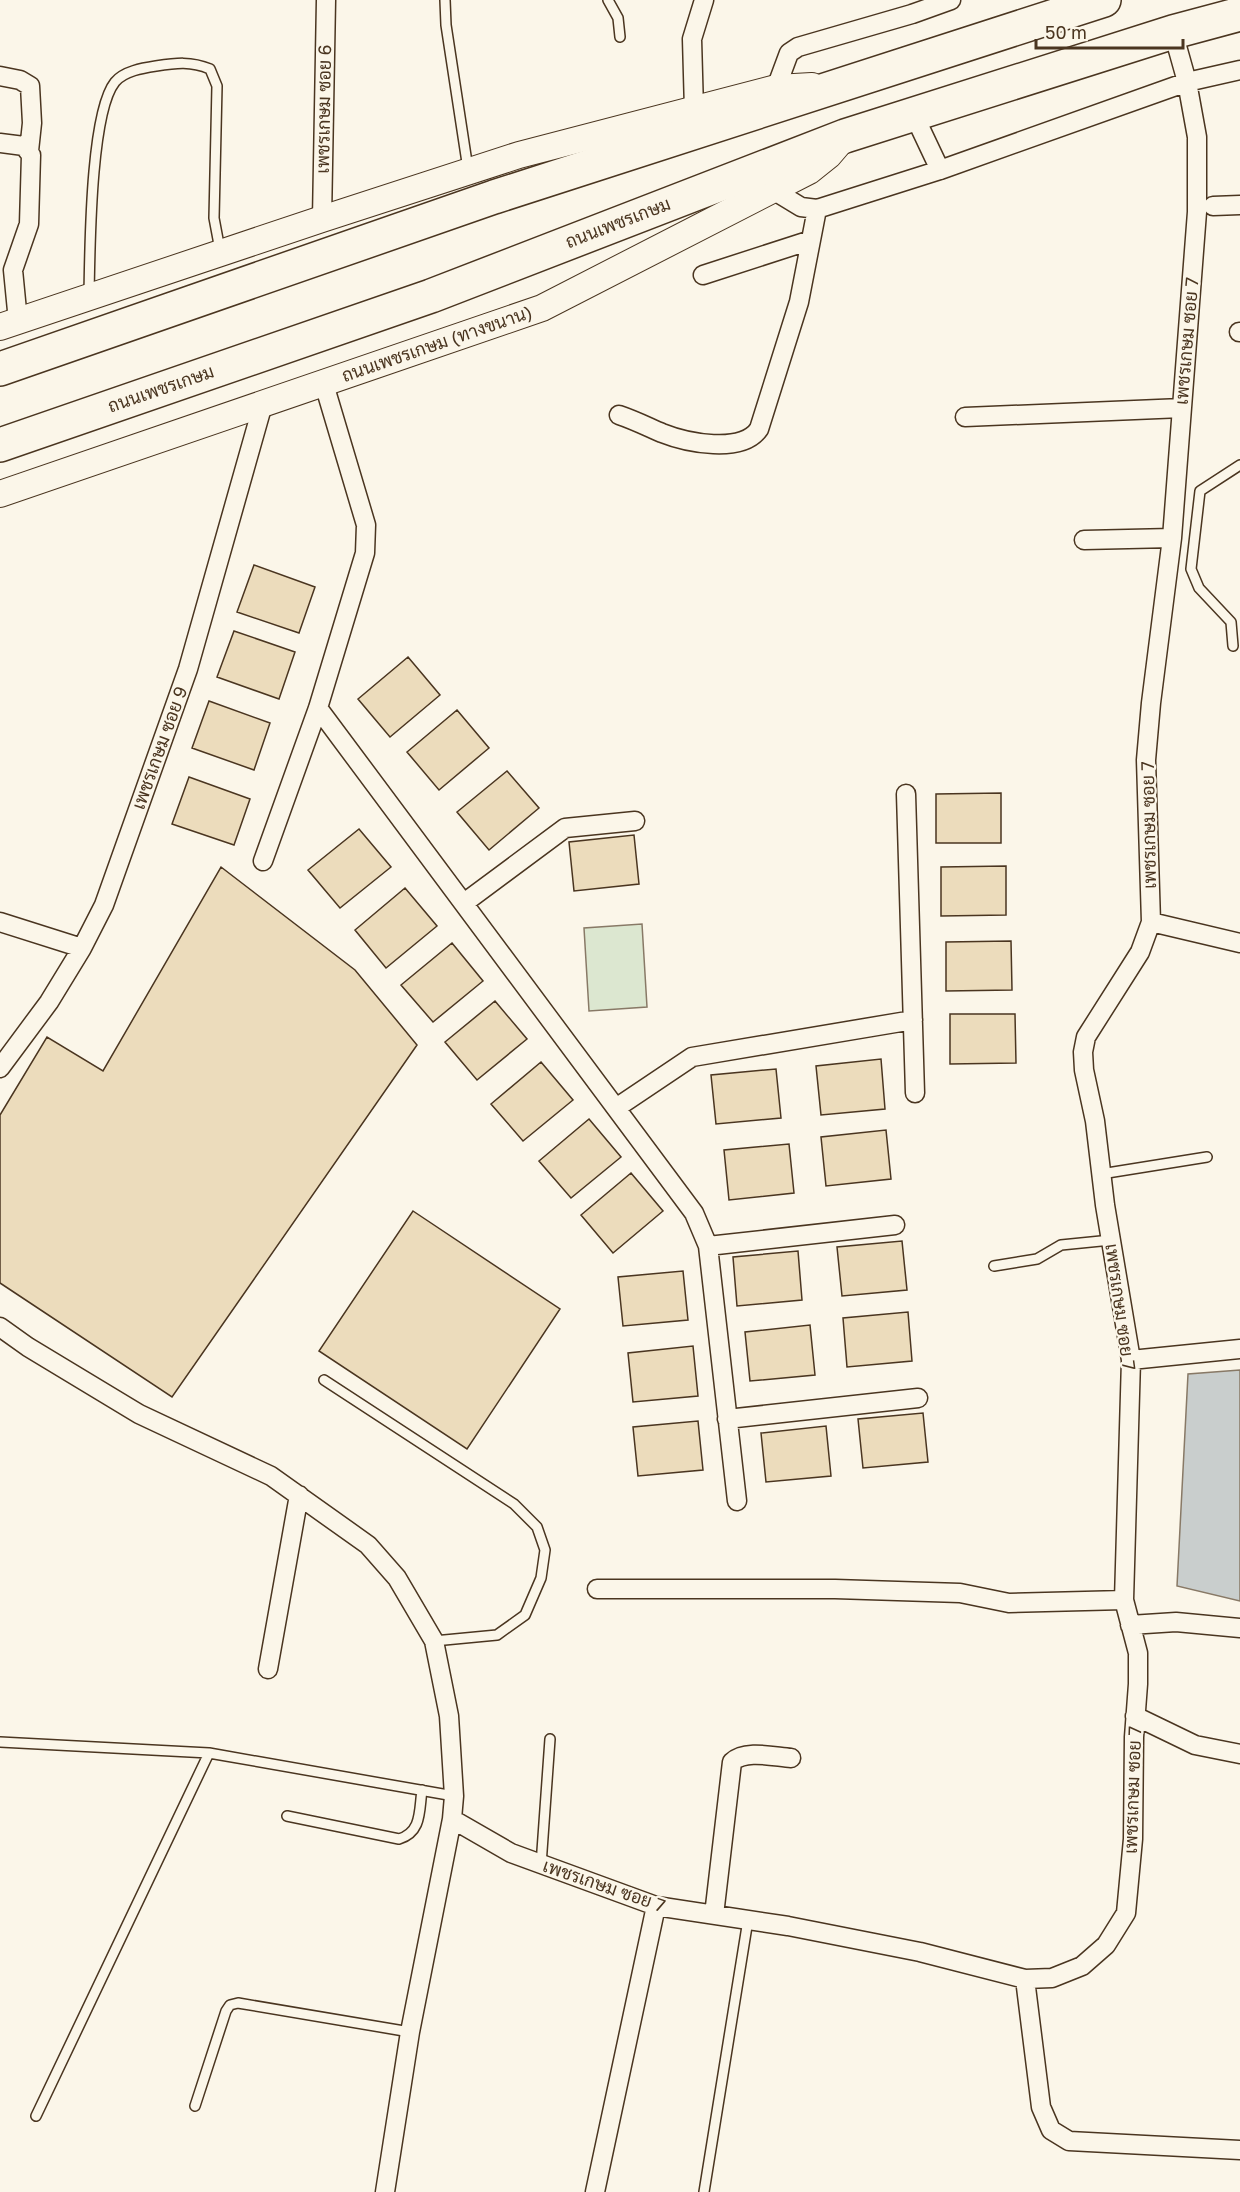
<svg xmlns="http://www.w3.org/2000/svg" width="1240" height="2192" viewBox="0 0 1240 2192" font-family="'Golos Text',Sarabun,sans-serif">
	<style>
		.green { fill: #dce7d0; stroke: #887966; stroke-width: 1.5 }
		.water { fill: #c9cecd; stroke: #887966; stroke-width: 1.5 }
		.building { fill: #ecdcbc; stroke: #4a3520; stroke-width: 1.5 }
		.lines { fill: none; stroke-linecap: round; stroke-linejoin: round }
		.lane-casing { stroke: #4a3520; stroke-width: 12 }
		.street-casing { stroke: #4a3520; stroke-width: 21 }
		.secondary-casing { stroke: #4a3520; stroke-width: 28 }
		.highway-casing { stroke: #4a3520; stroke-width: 36 }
		.lane { stroke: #fbf6e9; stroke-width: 9 }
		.street { stroke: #fbf6e9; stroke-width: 18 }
		.secondary { stroke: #fbf6e9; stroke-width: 26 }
		.highway { stroke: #fbf6e9; stroke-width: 33 }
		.labels { text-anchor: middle; stroke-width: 4.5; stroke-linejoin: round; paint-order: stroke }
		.street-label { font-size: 18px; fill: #4a3520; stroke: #fbf6e9 }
	</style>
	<rect width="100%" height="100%" fill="#fbf6e9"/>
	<path class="green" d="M642,924L647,1007L589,1011L584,928Z"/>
	<path class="water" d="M1240,1370V1601L1177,1586L1188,1374Z"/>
	<path class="building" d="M254,565L315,587L299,633L237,612Z
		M234,631L295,652L279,699L217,677Z
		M408,657L440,695L390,737L358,699Z
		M209,701L270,723L254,770L192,748Z
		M457,710L489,748L439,790L407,752Z
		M507,771L539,808L489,850L457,812Z
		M189,777L250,799L234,845L172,824Z
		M1001,793V843H936V794Z
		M359,829L391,867L340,908L308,870Z
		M634,835L639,884L574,891L569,842Z
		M1006,866V915L941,916V867Z
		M221,867L355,970L417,1045L172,1397L0,1283V1115L47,1037L103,1071Z
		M405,888L437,926L386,968L355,930Z
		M1011,941L1012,990L946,991V942Z
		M452,943L483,981L433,1022L401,985Z
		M495,1001L527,1039L477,1080L445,1042Z
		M950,1014H1015L1016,1063L950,1064Z
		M881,1059L885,1109L821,1115L816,1066Z
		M541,1062L573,1100L523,1141L491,1104Z
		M776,1069L781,1118L716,1124L711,1075Z
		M589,1119L621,1157L571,1198L539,1161Z
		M886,1130L891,1179L826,1186L821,1137Z
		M789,1144L794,1193L729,1200L724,1150Z
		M631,1173L663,1211L613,1253L581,1215Z
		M413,1211L560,1309L467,1449L319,1351Z
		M902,1241L907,1290L842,1296L837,1247Z
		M798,1251L802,1300L737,1306L733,1257Z
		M683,1271L688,1320L623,1326L618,1277Z
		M908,1312L912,1361L847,1367L843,1318Z
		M810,1325L815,1375L750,1381L745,1332Z
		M693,1346L698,1396L633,1402L628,1353Z
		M923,1413L928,1462L863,1468L858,1419Z
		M698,1421L703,1470L638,1476L633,1427Z
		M826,1426L831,1476L766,1482L761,1433Z"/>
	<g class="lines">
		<defs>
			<path id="lane" d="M445,0L446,25L468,169
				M608,0L618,18L620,37
				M89,294C90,252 90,113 115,82C124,71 143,68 156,66C176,63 191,61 210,69L217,86L214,218L220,250
				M1233,646L1231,622L1199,588L1191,569L1200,491L1240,465
				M1101,1174L1207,1157
				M994,1266L1037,1259L1061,1245L1111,1240
				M324,1380L514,1504L537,1527L545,1550L541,1578L525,1615L497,1635L434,1641
				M0,1742L209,1753L454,1796
				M287,1816L399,1839C422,1832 419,1811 422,1790
				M541,1865L550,1739
				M195,2106L226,2011L230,2005L238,2003L410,2032
				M36,2116L209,1753
				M704,2192L748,1920"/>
			<path id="street" d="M0,76L20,80L30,86L32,123L29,151
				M776,88L789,53L798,47L912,14L951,0
				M694,110L692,39L704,0
				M914,115L940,170
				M0,143L24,146L31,155L29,224L13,270L18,321
				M773,190L801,207L817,209
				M1213,206L1240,205
				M322,219L326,0
				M703,275L811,240L817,209L940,170L1187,82L1240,70
				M1239,332H1240
				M619,415C634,420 648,427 662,433C687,443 742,454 759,429L799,302L811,240
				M965,417L1182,408
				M1084,540L1172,538
				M318,708L694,1213L708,1246L737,1501
				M906,794L915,1093
				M263,861L318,708L365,553L366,525L324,384
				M464,903L565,828L635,821
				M0,922L82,948
				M1151,922L1240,943
				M0,1068L49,1002L82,948L104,905L188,669L263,404
				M616,1108L692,1057L913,1020
				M708,1246L895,1225
				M0,1327L28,1347L139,1414L271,1476L368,1545L397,1578L434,1641L449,1716L454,1796L452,1819L410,2032L385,2192
				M1131,1360L1240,1349
				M727,1419L918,1398
				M597,1589H835L960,1593L1009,1603L1124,1600
				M1130,1625L1176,1622L1240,1628
				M268,1669L299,1495
				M1135,1716L1195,1745L1240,1754
				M452,1819L511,1853L656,1906L788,1926L920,1952L1025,1979L1052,1978L1082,1966L1106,1945L1126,1913L1133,1839L1134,1737L1138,1684V1653L1124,1600L1131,1360L1105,1205L1095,1121L1084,1070L1083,1052L1086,1037L1140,952L1151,922L1146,760L1151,703L1172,538L1197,212V137L1187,82L1173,32
				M714,1915L732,1762C745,1749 775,1757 791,1758
				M1025,1979L1041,2107L1051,2130L1069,2141L1240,2150
				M595,2192L656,1906"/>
			<path id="secondary" d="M0,327L322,219L519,155L776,88L812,86
				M0,494L542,308L809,171L829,155L841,141"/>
			<path id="highway" d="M0,369L494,197L1104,0
				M0,445L431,296L845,136L1173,32L1240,14"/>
		</defs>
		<use href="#lane" class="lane-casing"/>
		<use href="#street" class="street-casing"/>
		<use href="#secondary" class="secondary-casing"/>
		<use href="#highway" class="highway-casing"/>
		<use href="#lane" class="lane"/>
		<use href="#street" class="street"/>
		<use href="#secondary" class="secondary"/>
		<use href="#highway" class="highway"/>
	</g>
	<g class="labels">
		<g class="street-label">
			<text transform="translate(324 109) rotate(-89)" y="6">เพชรเกษม ซอย 6</text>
			<text transform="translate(618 223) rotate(-21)" y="6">ถนนเพชรเกษม</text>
			<text transform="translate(1187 341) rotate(-85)" y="6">เพชรเกษม ซอย 7</text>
			<text transform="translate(437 344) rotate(-19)" y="6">ถนนเพชรเกษม (ทางขนาน)</text>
			<text transform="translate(161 389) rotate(-19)" y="6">ถนนเพชรเกษม</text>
			<text transform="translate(160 748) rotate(-70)" y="6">เพชรเกษม ซอย 9</text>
			<text transform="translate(1149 825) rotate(-91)" y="6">เพชรเกษม ซอย 7</text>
			<text transform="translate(1120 1307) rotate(82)" y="6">เพชรเกษม ซอย 7</text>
			<text transform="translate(1133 1790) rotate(-88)" y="6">เพชรเกษม ซอย 7</text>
			<text transform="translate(604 1886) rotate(19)" y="6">เพชรเกษม ซอย 7</text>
		</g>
	</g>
	<path d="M1036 39v9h147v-9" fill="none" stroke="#4a3520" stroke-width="3"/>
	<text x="1045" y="39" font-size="18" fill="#4a3520" stroke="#fbf6e9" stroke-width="4.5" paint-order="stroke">50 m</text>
</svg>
